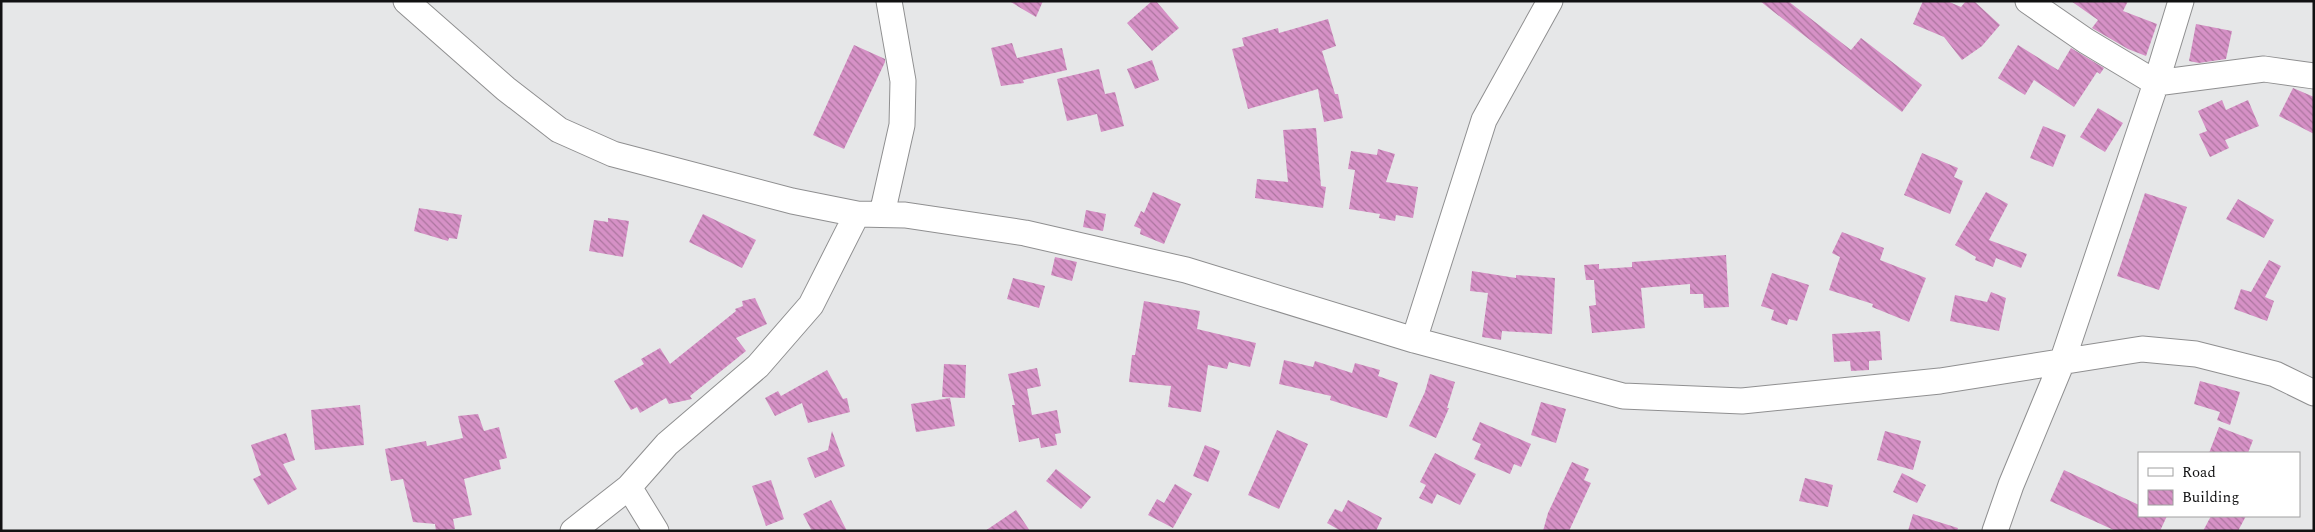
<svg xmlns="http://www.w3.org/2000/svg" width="2315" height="532" viewBox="0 0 2315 532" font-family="Spectral,serif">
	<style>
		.building { fill: url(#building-back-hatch) }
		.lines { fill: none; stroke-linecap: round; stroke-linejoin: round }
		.minor-casing { stroke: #8f8f90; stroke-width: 27 }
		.minor { stroke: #fff; stroke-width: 25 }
	</style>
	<defs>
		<pattern id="building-back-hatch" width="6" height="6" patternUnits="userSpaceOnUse" patternTransform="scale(1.25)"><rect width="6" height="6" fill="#d691c6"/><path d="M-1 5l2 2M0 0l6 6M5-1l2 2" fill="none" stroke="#ac759f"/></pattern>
	</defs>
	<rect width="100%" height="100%" fill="#e6e7e8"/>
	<path class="building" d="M1009,1H1043L1036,17Z
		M1152,1H1156L1179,28L1152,51L1127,23Z
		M1760,1H1788L1851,50L1861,38L1922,85L1902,112Z
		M1923,1H1947L1961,7L1966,1H1974L2000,25L1982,46L1962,60L1944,37L1913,24Z
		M2071,1H2128L2123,11L2157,24L2146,56L2128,49L2092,28L2098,20Z
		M1328,19L1336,46L1322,51L1335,94H1338L1343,118L1324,122L1318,89L1248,109L1232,49L1244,46L1242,38L1278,28L1279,33Z
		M2196,24L2232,31L2226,59L2199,63L2189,61Z
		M1012,43L1017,58L1062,48L1067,70L1023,80L1024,83L1001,86L991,48Z
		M854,45L885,59V62L844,149L813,135Z
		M2018,45L2058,70L2071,48L2104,68L2100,74L2097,72L2074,107L2034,80L2025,95L1998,78Z
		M1152,60L1159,80L1135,89L1127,69Z
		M1099,69L1105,94L1115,92L1124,126L1101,132L1097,114L1067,121L1057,79Z
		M2293,88L2314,97V134L2279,116Z
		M2222,100L2226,110L2248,100L2259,126L2225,140L2229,148L2210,157L2199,134L2207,131L2198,111Z
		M2098,108L2123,123L2105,152L2080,137Z
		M2043,126L2066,135L2053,167L2030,158Z
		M1316,128L1321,186L1326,187L1323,208L1255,198L1257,179L1288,182L1283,130Z
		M1378,149L1395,154L1386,182L1418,187L1413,218L1396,215L1395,221L1379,218L1380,214L1349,209L1355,170L1348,169L1351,151L1377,155Z
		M1922,153L1958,168L1954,177L1963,181L1950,214L1904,195Z
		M1153,192L1181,204L1164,244L1140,234L1141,229L1134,226L1141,211L1144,213Z
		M1986,192L2008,204L1989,240L2027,254L2021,268L1996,258L1993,267L1975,260L1976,257L1955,245Z
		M2145,193L2187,207L2159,290L2117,276Z
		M2238,199L2274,220L2264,238L2226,219Z
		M419,208L462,215L457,239L449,238L448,241L414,231Z
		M1086,210L1106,214L1103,231L1083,227Z
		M703,214L756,240L742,268L689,242Z
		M608,218L629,221L623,257L589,251L594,220L608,222Z
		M1842,232L1884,248L1880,260L1926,278L1909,322L1872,307L1873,304L1829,290L1840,257L1832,253Z
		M1726,255L1729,307L1704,308L1703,294H1690V284L1641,288L1645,328L1592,333L1589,306L1596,305L1594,280H1586L1584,265L1599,264V269L1632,267V262Z
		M1055,257L1077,262L1072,281L1051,275Z
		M2269,260L2281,266L2265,297L2274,301L2267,321L2234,309L2241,289L2251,292Z
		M1472,271L1516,278V275L1555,278L1552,334L1502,331L1501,340L1482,337L1488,293L1470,291Z
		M1772,273L1809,285L1797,321L1789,319L1787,325L1771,320L1774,310L1761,306Z
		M1013,278L1045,286L1039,308L1007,299Z
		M1991,292L2006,298L1999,331L1950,321L1955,295L1987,302Z
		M755,298L767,324L736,338L746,351L690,396L692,399L669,404L666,398L640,413L637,407L631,410L614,381L644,364L641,359L660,348L670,364L736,311L735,309L743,306L742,301Z
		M1144,301L1200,311L1197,329L1256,343L1250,367L1229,362L1227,369L1208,365L1201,412L1168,407L1171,386L1129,382L1132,355H1135Z
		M1880,331L1882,360L1869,361V370L1851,371L1850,361L1834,362L1832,334Z
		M1284,360L1313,367L1315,361L1352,373L1355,363L1380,370L1378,376L1398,383L1387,418L1330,400L1331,396L1279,384Z
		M944,364L966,365L965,398L942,397Z
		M1037,368L1041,386L1027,389L1032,415L1057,410L1061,433L1055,434L1057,445L1041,448L1039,438L1019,442L1012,405H1015L1008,374Z
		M827,370L843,399L847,398L850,412L808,423L802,403L775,416L765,398L778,391L781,396Z
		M1430,374L1455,382L1447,408H1449L1436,438L1409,426L1425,392Z
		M2200,381L2240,392L2230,425L2217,420L2220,412L2194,404Z
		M950,398L955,426L916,432L911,404Z
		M1541,402L1566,409L1556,443L1531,435Z
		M360,405L364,445L315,450L311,410Z
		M478,414L484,431L499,427L507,458L499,460L501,469L464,479L472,515L453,519L455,529L436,531L435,524L413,522L403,479L391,481L385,449L426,441L427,446L463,438L458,416Z
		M1480,422L1531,444L1521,467L1514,464L1510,474L1474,459L1481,444L1472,440Z
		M2219,427L2253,440L2248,453H2209Z
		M1277,430L1308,444L1279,509L1248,495Z
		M832,431L845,466L815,478L807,458L828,450Z
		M1885,431L1921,441L1913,470L1877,460Z
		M286,433L295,460L283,464L297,489L268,505L253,479L261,475L251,445Z
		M1205,445L1220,451L1208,482L1193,476Z
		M1435,453L1476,474L1460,505L1437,494L1432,504L1419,498L1426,485L1420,482Z
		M1572,462L1589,469L1584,480L1591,483L1569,531H1543L1548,513Z
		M1056,469L1091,497L1081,509L1046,481Z
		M2064,470L2139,505V516H2167L2160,531H2116L2050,501Z
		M1902,473L1926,485L1917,503L1893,492Z
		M1805,478L1833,485L1828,507L1799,501Z
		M771,480L784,519L766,526L752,486Z
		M1175,484L1192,494L1173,528L1148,515L1157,499L1164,503Z
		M831,500L847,531H812L803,514Z
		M1348,500L1382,518L1376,531H1341L1327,523L1335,509L1342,512Z
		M1016,510L1030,531H985Z
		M1913,514L1958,528L1957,531H1908Z
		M2211,516H2246L2238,531H2203Z"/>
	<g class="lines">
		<defs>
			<path id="minor" d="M406,1L506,89L559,130L613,154L792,201L857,214L905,215L1025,233L1186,270L1414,340L1623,396L1742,401L1940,381L2142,349L2196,354L2275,374L2314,393
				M2028,1L2086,41L2156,83L2264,69L2314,76
				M882,214L902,125L903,81L889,1
				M1414,340L1484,120L1550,1
				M629,487L656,531
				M573,531L629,487L667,444L758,366L811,305L857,214
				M1995,531L2011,485L2062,362L2156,83L2181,1"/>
		</defs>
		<use href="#minor" class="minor-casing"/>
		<use href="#minor" class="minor"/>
	</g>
	<rect width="2315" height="532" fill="none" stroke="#111112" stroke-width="5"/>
	<rect x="2138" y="452" width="162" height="65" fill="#ffffff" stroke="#a0a0a0"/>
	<rect x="2148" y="468" width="25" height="8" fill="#ffffff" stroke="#a0a0a0"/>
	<text x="2182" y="477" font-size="15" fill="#111112">Road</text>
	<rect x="2148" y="490" width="25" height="15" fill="url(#building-back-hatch)" stroke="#a0a0a0"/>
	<text x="2182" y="502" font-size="15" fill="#111112">Building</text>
</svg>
